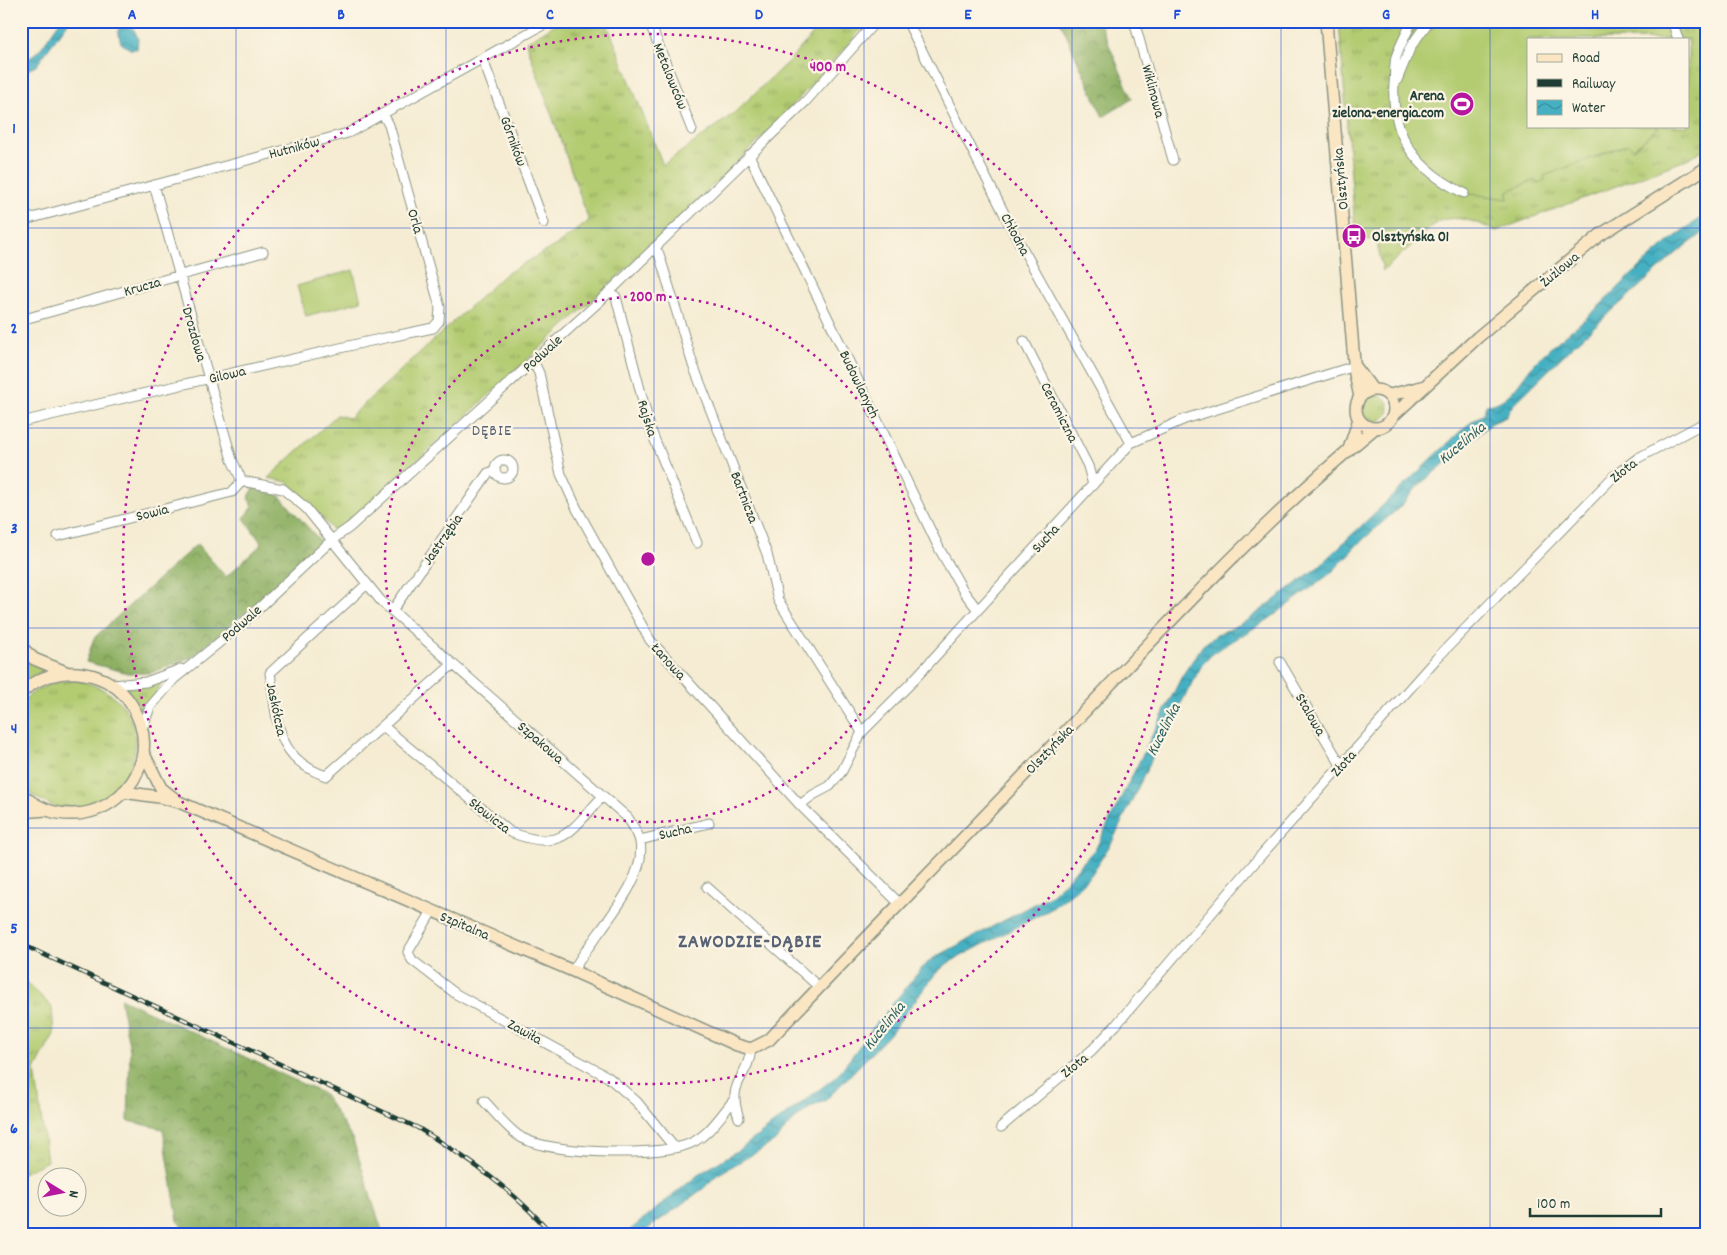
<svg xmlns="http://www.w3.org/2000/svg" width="1727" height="1255" viewBox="0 0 1727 1255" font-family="Dekko,sans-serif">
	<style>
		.grass { fill: url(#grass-tufts); stroke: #698453; fill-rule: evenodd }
		.forest { fill: url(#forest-crowns); stroke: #56764c }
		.pitch { fill: #b3cc72; stroke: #698453 }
		.water { fill: url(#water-waves); stroke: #32767b }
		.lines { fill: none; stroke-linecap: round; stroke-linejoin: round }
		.street-casing { stroke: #8a9484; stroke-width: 11 }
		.secondary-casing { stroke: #8a9484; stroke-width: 14 }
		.street { stroke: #fff; stroke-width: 9 }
		.secondary { stroke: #fbe6c4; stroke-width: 11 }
		.tram { stroke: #1f3d34; stroke-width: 1 }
		.rail-casing { stroke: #1f3d34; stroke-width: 4.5 }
		.rail { stroke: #fcf5e5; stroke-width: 2.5; stroke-dasharray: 8; stroke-linecap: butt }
		.grid { fill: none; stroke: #1d4ed8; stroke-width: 1; stroke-opacity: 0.55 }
		.ring { fill: none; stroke: #b5179e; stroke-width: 2.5; stroke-dasharray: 2.5 5 }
		.labels { text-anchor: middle; stroke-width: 4.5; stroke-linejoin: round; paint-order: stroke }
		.street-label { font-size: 15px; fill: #1f3d34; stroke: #fcf5e5 }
		.poi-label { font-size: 15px; font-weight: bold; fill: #1f3d34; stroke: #fcf5e5; text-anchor: end }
		.neighbourhood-label { font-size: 16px; letter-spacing: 1px; fill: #586476; stroke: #fcf5e5 }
		.water-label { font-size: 16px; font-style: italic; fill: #2a605f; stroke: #fcf5e5 }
		.district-label { font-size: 20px; font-weight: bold; letter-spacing: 1px; fill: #586476; stroke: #fcf5e5 }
		.centre { fill: #b5179e; stroke: #fcf5e5; stroke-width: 2.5 }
		.ring-label { font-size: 15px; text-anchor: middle; font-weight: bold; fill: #b5179e; stroke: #fcf5e5; stroke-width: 4.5; stroke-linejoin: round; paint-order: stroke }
		.neatline { fill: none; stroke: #1d4ed8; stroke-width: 2 }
		.grid-label { font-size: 16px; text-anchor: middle; font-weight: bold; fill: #1d4ed8 }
	</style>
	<defs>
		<pattern id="grass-tufts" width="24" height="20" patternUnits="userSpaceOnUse" patternTransform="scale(1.25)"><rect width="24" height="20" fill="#b3cc72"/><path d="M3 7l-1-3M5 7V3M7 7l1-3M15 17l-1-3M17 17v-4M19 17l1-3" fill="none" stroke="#91a75e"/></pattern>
		<pattern id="forest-crowns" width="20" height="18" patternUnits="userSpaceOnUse" patternTransform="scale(1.25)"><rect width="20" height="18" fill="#8eb064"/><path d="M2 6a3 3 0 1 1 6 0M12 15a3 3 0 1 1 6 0" fill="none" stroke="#739053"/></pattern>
		<pattern id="water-waves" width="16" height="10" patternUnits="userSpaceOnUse" patternTransform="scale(1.25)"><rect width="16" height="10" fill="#44b0c2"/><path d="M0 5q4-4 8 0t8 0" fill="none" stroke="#38909e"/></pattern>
	</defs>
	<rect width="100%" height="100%" fill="#fcf5e5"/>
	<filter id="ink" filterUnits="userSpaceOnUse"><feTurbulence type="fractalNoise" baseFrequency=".02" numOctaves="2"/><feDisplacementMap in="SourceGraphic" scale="10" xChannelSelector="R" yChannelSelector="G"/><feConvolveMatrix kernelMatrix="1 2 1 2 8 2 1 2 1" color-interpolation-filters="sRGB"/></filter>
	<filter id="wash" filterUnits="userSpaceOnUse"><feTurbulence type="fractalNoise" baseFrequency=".0096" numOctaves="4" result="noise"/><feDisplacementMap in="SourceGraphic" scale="20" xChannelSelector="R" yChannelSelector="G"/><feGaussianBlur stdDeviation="1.12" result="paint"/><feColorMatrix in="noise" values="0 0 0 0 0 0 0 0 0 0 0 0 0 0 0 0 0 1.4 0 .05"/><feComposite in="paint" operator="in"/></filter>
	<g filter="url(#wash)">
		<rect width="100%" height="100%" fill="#f5ecd3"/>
		<path class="grass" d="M561,21H606L663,165L733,114L791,59L824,21H869L776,124L635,261L347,525L341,530H333L288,482L268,478L337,415L349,418L504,275L558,244L589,221L526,42Z
			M1339,21H1697L1706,69V149L1683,161L1496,231C1478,223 1457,213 1437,222L1383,271L1376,239L1356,241ZM1528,39H1688V126H1528Z
			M1363 408a13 13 0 1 1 26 0a13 13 0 1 1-26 0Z
			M21,655L44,670L21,686Z
			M76,680C188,704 120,845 45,802C35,797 27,793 21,784V703C36,687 55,681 76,680Z
			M162,682L143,716L137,703L125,688Z
			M21,976L52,1007L54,1034L35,1070L47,1161L21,1174Z"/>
		<path class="forest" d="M1060,21H1099L1132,99L1103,117Z
			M254,488L277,493L322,543L259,601L192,657L151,673H128L86,662L94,638L197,544L226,577L262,544L244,518L253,507L248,498Z
			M120,998L324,1094L353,1140L383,1234H186L178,1221L163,1129L128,1121L130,1050Z"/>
		<path class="pitch" d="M1429,21H1672L1678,39H1528V126H1660L1633,149L1629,144L1544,176L1545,180L1537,183L1535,180L1508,191V199L1464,193L1446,184L1407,145L1394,92L1402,65Z
			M353,270L361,301L306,316L297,286Z"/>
		<path class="water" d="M60,21H69L36,66L21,73V65L39,51Z
			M121,21H130L138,38L137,49H130L121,43L118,31Z
			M1706,215V231L1679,251L1576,343L1512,406L1506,417L1492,423L1417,487L1401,506L1357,545L1331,573L1269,619L1213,653L1202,665L1192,683L1156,750L1112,842L1091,875L1078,888L1051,909L948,963L936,973L889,1035L825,1101L811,1107L794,1120L774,1142L717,1175L704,1188L641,1234H625L698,1175L743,1147L837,1076L876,1024L922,968L932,959L1033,905L1051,895L1062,885L1096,848L1182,676L1203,645L1217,635L1248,620L1318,567L1465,427L1484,413L1486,405C1509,404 1519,381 1533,365C1551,345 1573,330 1593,312C1629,278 1663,242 1706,215Z"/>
	</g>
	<g filter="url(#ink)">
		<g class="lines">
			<defs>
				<path id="street" d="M649,21L692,130
					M907,21L1013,231L1131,443
					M1134,21L1173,160
					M1412,21C1407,33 1400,45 1396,57C1394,65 1395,75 1394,84C1391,138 1418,171 1464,193
					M1672,21L1678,39
					M483,60L544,223
					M1397,80L1411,46L1429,21
					M749,155L940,550L964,592L978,610
					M154,185L232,460L242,481
					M21,221L348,133L550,21
					M654,248L659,254L693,365L767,554L778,600L862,732
					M610,291L616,297L650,428L697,543
					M21,320L263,252
					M1024,341L1088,466L1093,485
					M533,361L539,373L561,474L577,509L650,640L800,805L899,903
					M21,422L366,342L433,328L439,321L440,307L389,125L383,114
					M495 469a9 9 0 1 1 18 0a9 9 0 1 1-18 0Z
					M242,481L283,489L306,508L381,601L628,818C632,825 639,834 640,842C648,883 591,936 573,971
					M58,536L232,492L242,481
					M367,584L270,673C278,720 274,758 326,776L453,664
					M392,611L488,473L495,471
					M1280,662L1341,765
					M113,685L146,682L181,669
					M383,726L510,832C563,853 569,832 603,796
					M142,729L150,707L174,679L242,624L333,539L350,527L601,300L806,101L876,21
					M800,805L813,795L830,786L842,771L862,732L909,685L1131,443L1185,419L1355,366
					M640,840L709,823
					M707,887L819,987
					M432,911L408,952L412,960L456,994L608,1077L637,1102L674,1147
					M484,1101C495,1112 508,1130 522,1138C553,1154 649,1156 683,1146C706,1140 719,1118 733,1101
					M739,1118C726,1080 748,1080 751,1049
					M1001,1127L1092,1050L1116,1025L1256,861L1436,659L1613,477L1638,458L1706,422"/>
				<path id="secondary" d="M1326,21L1355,374L1360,397
					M1355,366L1372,389
					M1356 409a19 19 0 1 1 38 0a19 19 0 1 1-38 0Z
					M1390,395L1421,387
					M1395,414L1478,337L1600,235L1706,168
					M1349,449L1359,419
					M21,647L34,659L66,672
					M21,693C38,676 62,670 85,674C104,677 121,688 131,704C177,776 86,851 21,794
					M143,752L161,788L175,799
					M123,792L159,797L179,802L573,971L737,1045L751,1049L769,1040C867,936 968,835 1066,731C1166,626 1262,520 1375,428
					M21,812L46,810"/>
			</defs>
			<use href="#street" class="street-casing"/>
			<use href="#secondary" class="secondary-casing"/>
			<use href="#street" class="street"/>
			<use href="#secondary" class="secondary"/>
			<path class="tram" d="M21,632V662"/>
			<defs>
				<path id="rail" d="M21,944L418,1128C468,1158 513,1190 552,1234"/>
			</defs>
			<use href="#rail" class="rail-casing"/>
			<use href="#rail" class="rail"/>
		</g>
	</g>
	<path class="grid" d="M236,21V1234M446,21V1234M654,21V1234M864,21V1234M1072,21V1234M1281,21V1234M1490,21V1234M21,228H1706M21,428H1706M21,628H1706M21,828H1706M21,1028H1706"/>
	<g class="ring">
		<circle cx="648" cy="559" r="263"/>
		<circle cx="648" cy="559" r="525"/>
	</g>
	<defs>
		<symbol id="stadium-disc" viewBox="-11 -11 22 22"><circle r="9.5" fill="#b5179e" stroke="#fcf5e5"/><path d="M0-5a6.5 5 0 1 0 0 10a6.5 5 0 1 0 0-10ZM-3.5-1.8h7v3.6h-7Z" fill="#fff"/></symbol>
		<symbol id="bus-disc" viewBox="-11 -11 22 22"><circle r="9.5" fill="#b5179e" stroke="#fcf5e5"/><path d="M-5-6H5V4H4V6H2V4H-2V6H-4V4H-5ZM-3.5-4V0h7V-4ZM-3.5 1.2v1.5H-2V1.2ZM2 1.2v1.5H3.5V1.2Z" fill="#fff"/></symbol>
	</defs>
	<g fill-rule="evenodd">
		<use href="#stadium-disc" x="1448" y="90" width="28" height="28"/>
		<use href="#bus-disc" x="1340" y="222" width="28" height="28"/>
	</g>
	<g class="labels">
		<g class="street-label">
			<text transform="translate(671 76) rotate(68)" y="5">Metalowców</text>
			<text transform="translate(1154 91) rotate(75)" y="5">Wiklinowa</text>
			<text transform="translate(514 141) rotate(70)" y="5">Górników</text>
			<text transform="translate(294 147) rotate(-15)" y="5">Hutników</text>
			<text transform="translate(1340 179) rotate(-95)" y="5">Olsztyńska</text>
			<text transform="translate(416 221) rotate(74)" y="5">Orla</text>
			<text transform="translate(1016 234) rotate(62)" y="5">Chłodna</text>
			<text transform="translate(1559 269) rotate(-40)" y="5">Żużlowa</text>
			<text transform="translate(142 286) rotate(-16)" y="5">Krucza</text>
			<text transform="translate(195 334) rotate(74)" y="5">Drozdowa</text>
			<text transform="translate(542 353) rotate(-42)" y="5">Podwale</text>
			<text transform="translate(227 374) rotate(-13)" y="5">Gilowa</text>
			<text transform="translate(860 384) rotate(64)" y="5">Budowlanych</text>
			<text transform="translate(1060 412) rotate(63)" y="5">Ceramiczna</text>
			<text transform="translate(648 418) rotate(73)" y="5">Rajska</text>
			<text transform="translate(1623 470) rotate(-38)" y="5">Złota</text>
			<text transform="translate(745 497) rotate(69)" y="5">Bartnicza</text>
			<text transform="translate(152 512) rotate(-14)" y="5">Sowia</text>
			<text transform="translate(1045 538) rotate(-47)" y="5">Sucha</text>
			<text transform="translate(442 539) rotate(-55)" y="5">Jastrzębia</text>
			<text transform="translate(241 623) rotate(-41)" y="5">Podwale</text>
			<text transform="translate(669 661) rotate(48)" y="5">Łanowa</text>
			<text transform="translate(277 709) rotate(78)" y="5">Jaskółcza</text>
			<text transform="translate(1311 714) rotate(60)" y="5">Stalowa</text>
			<text transform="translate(541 742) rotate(41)" y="5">Szpakowa</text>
			<text transform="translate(1049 749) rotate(-46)" y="5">Olsztyńska</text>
			<text transform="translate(1343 763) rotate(-48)" y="5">Złota</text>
			<text transform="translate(490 815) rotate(38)" y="5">Słowicza</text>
			<text transform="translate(675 831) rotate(-13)" y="5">Sucha</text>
			<text transform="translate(465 925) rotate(23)" y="5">Szpitalna</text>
			<text transform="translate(525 1031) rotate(29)" y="5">Zawiła</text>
			<text transform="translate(1074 1065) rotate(-39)" y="5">Złota</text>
		</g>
		<g class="poi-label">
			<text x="1444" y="100">Arena<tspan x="1444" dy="17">zielona-energia.com</tspan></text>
			<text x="1372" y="241" text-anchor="start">Olsztyńska 01</text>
		</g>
		<g class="neighbourhood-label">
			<text x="492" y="435">DĘBIE</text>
		</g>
		<g class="water-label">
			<text transform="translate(1461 442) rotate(-40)" y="6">Kucelinka</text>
			<text transform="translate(1162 729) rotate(-63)" y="6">Kucelinka</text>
			<text transform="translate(883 1025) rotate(-51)" y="6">Kucelinka</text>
		</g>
		<g class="district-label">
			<text x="750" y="947">ZAWODZIE-DĄBIE</text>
		</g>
	</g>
	<circle cx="648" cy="559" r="8" class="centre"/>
	<g class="ring-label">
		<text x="828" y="71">400 m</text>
		<text x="648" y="301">200 m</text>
	</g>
	<rect width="1727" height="1255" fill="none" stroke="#fcf5e5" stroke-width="55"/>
	<rect x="1527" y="38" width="162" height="90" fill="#fcf5e5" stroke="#a4ab9e"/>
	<rect x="1537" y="54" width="25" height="8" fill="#fbe6c4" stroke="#a4ab9e"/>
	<text x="1572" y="62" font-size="15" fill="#1f3d34">Road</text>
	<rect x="1537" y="79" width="25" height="8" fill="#1f3d34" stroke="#a4ab9e"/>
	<text x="1572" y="88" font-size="15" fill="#1f3d34">Railway</text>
	<rect x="1537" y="100" width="25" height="15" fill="url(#water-waves)" stroke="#a4ab9e"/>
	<text x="1572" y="112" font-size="15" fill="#1f3d34">Water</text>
	<g transform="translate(62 1192) rotate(100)"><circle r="24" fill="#fcf5e5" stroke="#a4ab9e"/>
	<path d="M0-4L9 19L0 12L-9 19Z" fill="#b5179e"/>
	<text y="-8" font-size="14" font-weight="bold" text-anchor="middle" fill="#1f3d34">N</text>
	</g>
	<path d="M1530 1208v8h131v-8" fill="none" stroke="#1f3d34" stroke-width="2.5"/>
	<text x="1537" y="1208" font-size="15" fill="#1f3d34" stroke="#fcf5e5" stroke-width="4" paint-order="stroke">100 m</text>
	<rect x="28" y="28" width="1672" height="1200" class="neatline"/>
	<g class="grid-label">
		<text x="132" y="19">A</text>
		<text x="341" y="19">B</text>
		<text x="550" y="19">C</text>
		<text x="759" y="19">D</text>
		<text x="968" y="19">E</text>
		<text x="1177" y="19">F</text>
		<text x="1386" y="19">G</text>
		<text x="1595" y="19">H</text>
		<text x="14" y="133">1</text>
		<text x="14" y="333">2</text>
		<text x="14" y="533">3</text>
		<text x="14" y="733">4</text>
		<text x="14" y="933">5</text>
		<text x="14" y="1133">6</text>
	</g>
</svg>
